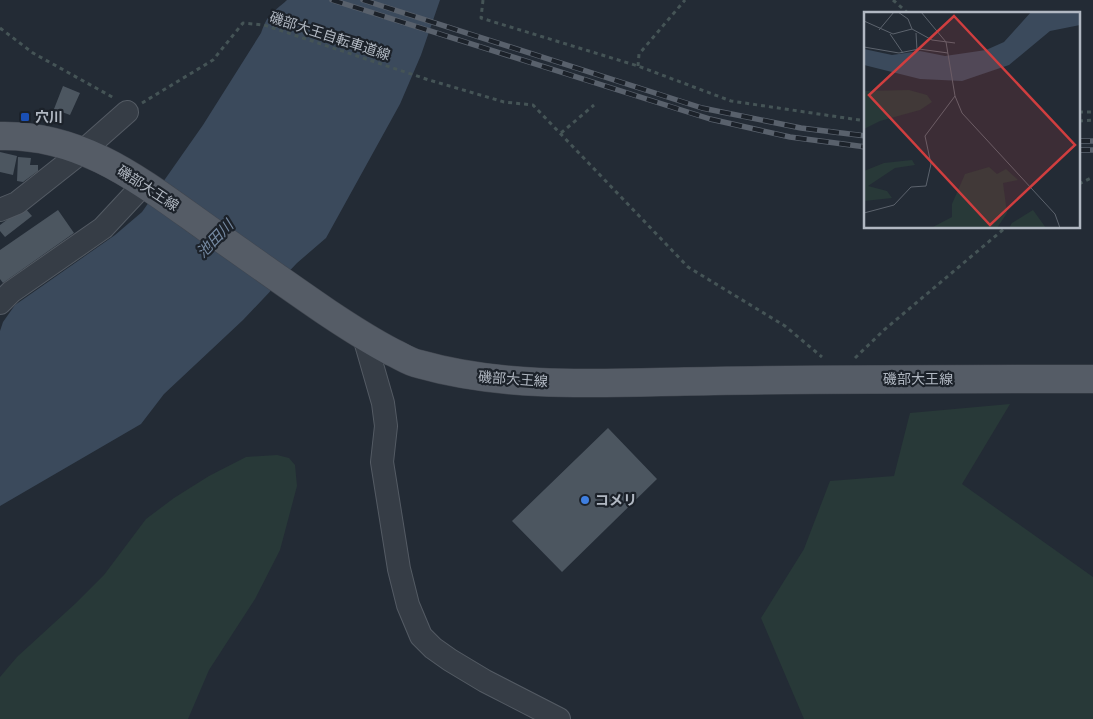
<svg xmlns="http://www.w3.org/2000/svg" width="1093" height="719" viewBox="0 0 1093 719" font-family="Signika,'Noto Sans JP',sans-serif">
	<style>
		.green { fill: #283938 }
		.water { fill: #3b4a5c }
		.building { fill: #4c5660 }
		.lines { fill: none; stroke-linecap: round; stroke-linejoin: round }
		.minor-casing { stroke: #545b64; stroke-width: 24 }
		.major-casing { stroke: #40464f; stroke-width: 29 }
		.path { stroke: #455456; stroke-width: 3; stroke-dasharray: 4 4; stroke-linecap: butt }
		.minor { stroke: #363d46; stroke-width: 22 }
		.major { stroke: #555c66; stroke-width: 28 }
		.rail-casing { stroke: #59616c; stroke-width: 5.5 }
		.rail { stroke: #1c222a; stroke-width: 4; stroke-dasharray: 11; stroke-linecap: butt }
		.transit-dot { fill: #1a4fb4; stroke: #1c222a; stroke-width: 2 }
		.shop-dot { fill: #3f7fe0; stroke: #1c222a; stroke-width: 2 }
		.labels { text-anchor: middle; stroke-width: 4.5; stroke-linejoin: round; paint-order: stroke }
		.street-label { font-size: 14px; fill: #b1b8c2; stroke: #1c222a }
		.poi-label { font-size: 14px; font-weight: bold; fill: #b1b8c2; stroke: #1c222a; text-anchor: start }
		.water-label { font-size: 15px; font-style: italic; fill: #768aa2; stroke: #1c222a }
		.inset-road { fill: none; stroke: #5c636d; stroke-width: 1 }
		.view { fill: #d03e3f; fill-opacity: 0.15; stroke: #d03e3f; stroke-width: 2.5 }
		.inset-edge { fill: none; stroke: #b1b8c2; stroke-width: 2.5 }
	</style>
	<rect width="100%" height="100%" fill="#232b35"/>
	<path class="green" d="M1010,404L962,484L1093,577V719H804L761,618L804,549L830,481L894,476L910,413Z
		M277,455L289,458L295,465L297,486L280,550L255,599L209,670L188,719H0V677L17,657L76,603L104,575L146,519L174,498L209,476L246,457Z"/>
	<path class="water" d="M287,0H440L421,55L400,104L326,238L297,263L243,320L164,394L141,424L0,506V331L3,322L15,305L115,235L142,212L203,125L261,33C269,11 272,14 287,0Z"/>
	<path class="building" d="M63,86L80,93L70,115L54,109Z
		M46,110L54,113L51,121L43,118Z
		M0,152L17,156L13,175L0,172Z
		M18,157L31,158L30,165H38V171L23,182L17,181Z
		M24,207L32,216L5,237L0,231V225Z
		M58,210L74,233L3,283L0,279V250Z
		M608,428L657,479L562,572L512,521Z"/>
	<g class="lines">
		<defs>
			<path id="minor" d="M0,210L17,203L84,150L127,112
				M0,303L11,292L103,228L144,184
				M364,337L383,403L386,426L382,462L399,569L408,605L421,636L433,648L450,660L485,681L559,719"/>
			<path id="major" d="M0,136C84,134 143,183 208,229C248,257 287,285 328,313C349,327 369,340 392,352C401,356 409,362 419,364C514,391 616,382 714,381C840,379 967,379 1093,379"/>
		</defs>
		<use href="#minor" class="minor-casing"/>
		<use href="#major" class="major-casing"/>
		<path class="path" d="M483,0L481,18L638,66L731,101L866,121
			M893,0L909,14
			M0,28L33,53L114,98
			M638,66L639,54L685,0
			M142,103L213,60L243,23L264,25L429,80L504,102L533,105L688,267L785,326L822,357
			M1079,112H1093
			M1079,121L1093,120
			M561,133L594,105
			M1079,184L1093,177
			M855,358L884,330L1005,228"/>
		<use href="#minor" class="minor"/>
		<use href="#major" class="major"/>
		<defs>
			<path id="rail" d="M332,0L710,119L790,137L866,147
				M363,0L702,108L801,128L866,136
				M1079,141H1093
				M1079,150H1093"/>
		</defs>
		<use href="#rail" class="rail-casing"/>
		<use href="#rail" class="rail"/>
	</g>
	<rect class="transit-dot" x="20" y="112" width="10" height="10" rx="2.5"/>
	<circle class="shop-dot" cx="585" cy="500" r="5"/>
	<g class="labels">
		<g class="street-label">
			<text transform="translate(330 36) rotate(18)" y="5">磯部大王自転車道線</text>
			<text transform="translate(148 188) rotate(33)" y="5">磯部大王線</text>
			<text transform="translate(513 379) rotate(4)" y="5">磯部大王線</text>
			<text x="918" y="384">磯部大王線</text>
		</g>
		<g class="poi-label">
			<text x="35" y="122">穴川</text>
			<text x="595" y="505">コメリ</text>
		</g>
		<g class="water-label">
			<text transform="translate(215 239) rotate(-46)" y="5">池田川</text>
		</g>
	</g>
	<g transform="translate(864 12)">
		<rect width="216" height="216" fill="#232b35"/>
		<path d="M45,78L63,83L68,90L56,98L16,109L0,117V79ZM48,148L51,153L31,156L4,174L23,179L28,186L0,189V159L20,151ZM125,155L133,162L142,157L154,168L139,171L143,201L133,216H67L88,205V192L101,162ZM169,198L182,216H145L148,211Z" fill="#283938"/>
		<path d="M167,0H216V13L186,19L145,53L98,69L56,67L0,53V37L28,43L56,39L81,44L122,38L140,30Z" fill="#3b4a5c"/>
		<path class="inset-road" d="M34,0L44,7L48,17M57,0L82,30L91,84L98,101L191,202L196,216M0,9L29,22L48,17L68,28L91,31M15,18L30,0M52,21L53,38M26,22L39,41M0,35L35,41L55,37L84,41M0,201L30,193L47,175L62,174L67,152L61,124L91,84"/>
		<path class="view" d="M90,4L211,133L126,213L5,83Z"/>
		<rect width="216" height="216" class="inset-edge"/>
	</g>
</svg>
